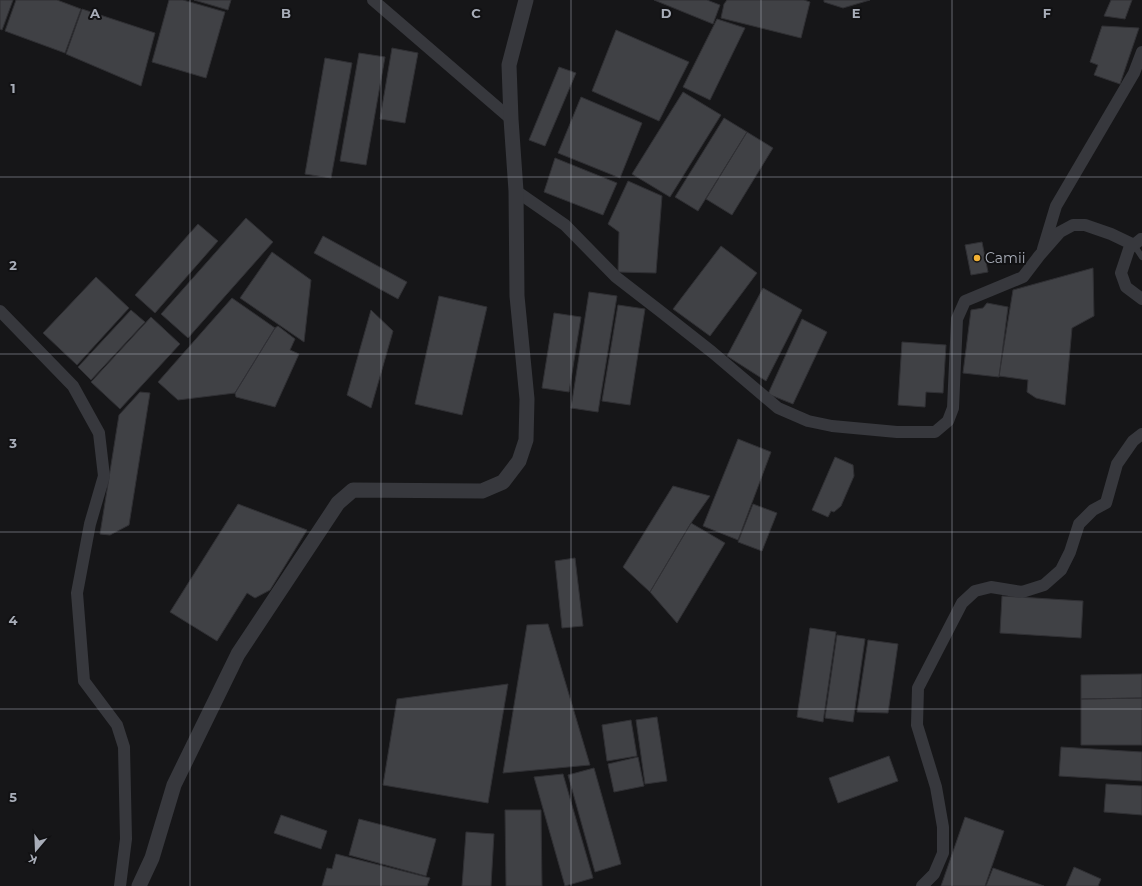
<svg xmlns="http://www.w3.org/2000/svg" width="1142" height="886" viewBox="0 0 1142 886" font-family="Montserrat,sans-serif">
	<style>
		.building { fill: #404145; stroke: #303034 }
		.lines { fill: none; stroke-linecap: round; stroke-linejoin: round }
		.service { stroke: #37383d; stroke-width: 6 }
		.minor { stroke: #37383d; stroke-width: 12 }
		.tertiary { stroke: #37383d; stroke-width: 15 }
		.grid { fill: none; stroke: #a8adb8; stroke-width: 1; stroke-opacity: 0.55 }
		.poi-dot { fill: #f2b134; stroke: #111113; stroke-width: 1.5 }
		.labels { text-anchor: middle; stroke-width: 4; stroke-linejoin: round; paint-order: stroke }
		.poi-label { font-size: 14px; fill: #a8adb8; stroke: #111113; text-anchor: start }
		.grid-label { font-size: 13px; text-anchor: middle; font-weight: bold; fill: #a8adb8; stroke: #111113; stroke-width: 4; stroke-linejoin: round; paint-order: stroke }
	</style>
	<rect width="100%" height="100%" fill="#161618"/>
	<path class="building" d="M0,0H13L2,30L0,29Z
		M16,0H57L81,9L65,53L5,31Z
		M169,0H183L225,12L206,78L152,62Z
		M194,0H231L228,10Z
		M654,0H707L720,5L713,24Z
		M727,0H804L810,2L801,38L721,18L724,4Z
		M824,0H870L843,8L824,2Z
		M1111,0H1132L1125,19L1104,16Z
		M82,9L155,33L141,86L66,54Z
		M717,19L745,28L710,100L683,87Z
		M1102,26L1139,28L1120,84L1094,75L1098,65L1090,62Z
		M616,30L689,62L659,121L592,91Z
		M392,48L418,53L405,123L380,119Z
		M359,53L385,57L366,165L340,161Z
		M325,58L352,63L331,178L305,174Z
		M559,67L576,73L545,146L529,140Z
		M683,92L721,115L670,197L632,174Z
		M581,97L642,123L620,178L558,153Z
		M724,118L747,132L698,211L675,197Z
		M747,132L773,148L732,215L706,199Z
		M555,158L617,183L603,215L544,192Z
		M628,181L662,196L656,273L618,272L619,232L608,224Z
		M246,218L273,242L188,338L161,314Z
		M198,224L218,241L155,313L135,295Z
		M323,236L407,282L398,299L314,253Z
		M982,242L988,272L971,275L965,245Z
		M721,246L757,273L710,336L673,309Z
		M272,252L311,280L304,342L240,298Z
		M1093,268L1094,316L1072,328L1065,405L1036,398L1027,392L1028,380L999,376L1013,290Z
		M96,277L129,308L77,365L43,333Z
		M763,288L802,310L766,381L727,356Z
		M589,292L617,296L598,412L571,408Z
		M439,296L487,307L462,415L415,404Z
		M232,298L275,328L235,393L178,400L158,382Z
		M987,303L1008,307L999,377L963,373L971,310L983,308Z
		M618,305L645,309L630,405L602,401Z
		M131,310L145,322L91,380L78,367Z
		M371,310L393,331L371,408L347,395Z
		M554,313L581,317L569,392L542,388Z
		M151,317L180,344L120,409L91,382Z
		M802,319L827,332L793,404L768,394Z
		M278,326L295,339L290,350L299,354L275,407L236,397L235,393L275,328Z
		M902,342L946,345L943,393L926,392L925,407L898,405Z
		M140,392L150,393L129,525L110,535L100,534L119,415Z
		M738,439L771,452L738,540L703,526Z
		M835,457L853,465L854,476L841,506L834,512L831,511L828,517L812,510Z
		M673,486L710,496L691,523L650,592L623,567Z
		M238,504L307,530L270,590L255,598L247,593L217,641L170,612Z
		M753,504L777,513L762,551L738,542Z
		M691,523L725,543L677,623L650,592Z
		M575,558L583,626L562,628L555,561Z
		M1002,596L1083,601L1081,638L1000,633Z
		M548,624L590,765L503,773L527,625Z
		M810,628L836,632L823,722L797,717Z
		M837,635L865,639L853,722L825,718Z
		M868,640L898,644L888,713L857,712Z
		M1142,674V698L1081,699V675Z
		M508,684L488,803L383,785L397,699Z
		M1142,698V745H1081V699Z
		M657,717L667,781L645,784L636,720Z
		M631,720L637,756L607,761L602,725Z
		M1061,747L1142,752V781L1059,776Z
		M889,756L898,781L838,803L829,778Z
		M638,757L644,786L614,792L608,764Z
		M594,768L621,864L595,872L568,775Z
		M563,774L593,878L565,886L534,777Z
		M1106,784L1142,786V815L1104,812Z
		M505,810H541L542,886H506Z
		M281,815L327,831L321,849L274,833Z
		M965,817L1004,831L985,886H941Z
		M359,819L436,839L426,876L349,855Z
		M466,832L494,834L491,886H462Z
		M336,854L430,878L427,886H322L327,868L332,869Z
		M1074,867L1101,879L1098,886H1066Z
		M993,868L1044,886H986Z"/>
	<g class="lines">
		<path class="service" d="M1134,245L1142,257"/>
		<path class="minor" d="M373,0L511,119
			M516,191L565,225L616,277L660,311L712,352L778,408L808,421L832,426L897,432H935L948,421L953,408L957,319L965,301L1023,277L1039,256L1060,232L1073,225H1085L1111,234L1134,245
			M1142,239H1141L1129,249L1121,273L1126,287L1142,299
			M1043,249L1056,206L1134,73L1142,52
			M0,311L73,386L99,433L104,476L90,524L77,593L84,681L117,725L124,747L126,839L120,886
			M922,886L934,874L943,853V827L936,787L917,725L918,688L962,603L975,591L991,587L1022,592L1044,585L1061,570L1070,552L1079,524L1093,510L1106,503L1117,464L1133,441L1142,434"/>
		<path class="tertiary" d="M139,886L152,858L174,785L238,654L338,503L353,490L482,491L503,482L519,461L526,440L527,399L517,296L516,191L511,119L509,65L526,0"/>
	</g>
	<path class="grid" d="M190,0V886M381,0V886M571,0V886M761,0V886M952,0V886M0,177H1142M0,354H1142M0,532H1142M0,709H1142"/>
	<circle class="poi-dot" cx="977" cy="258" r="4"/>
	<g class="labels">
		<g class="poi-label">
			<text x="985" y="263">Camii</text>
		</g>
	</g>
	<g class="grid-label">
		<text x="95" y="18">A</text>
		<text x="286" y="18">B</text>
		<text x="476" y="18">C</text>
		<text x="666" y="18">D</text>
		<text x="856" y="18">E</text>
		<text x="1047" y="18">F</text>
		<text x="13" y="93">1</text>
		<text x="13" y="270">2</text>
		<text x="13" y="448">3</text>
		<text x="13" y="625">4</text>
		<text x="13" y="802">5</text>
	</g>
	<g transform="translate(36 850) rotate(199)" stroke="#111113" stroke-width="3" paint-order="stroke">
	<path d="M0-3L7 15L0 10L-7 15Z" fill="#a8adb8"/>
	<text y="-6" font-size="11" font-weight="bold" text-anchor="middle" fill="#a8adb8">K</text>
	</g>
</svg>
